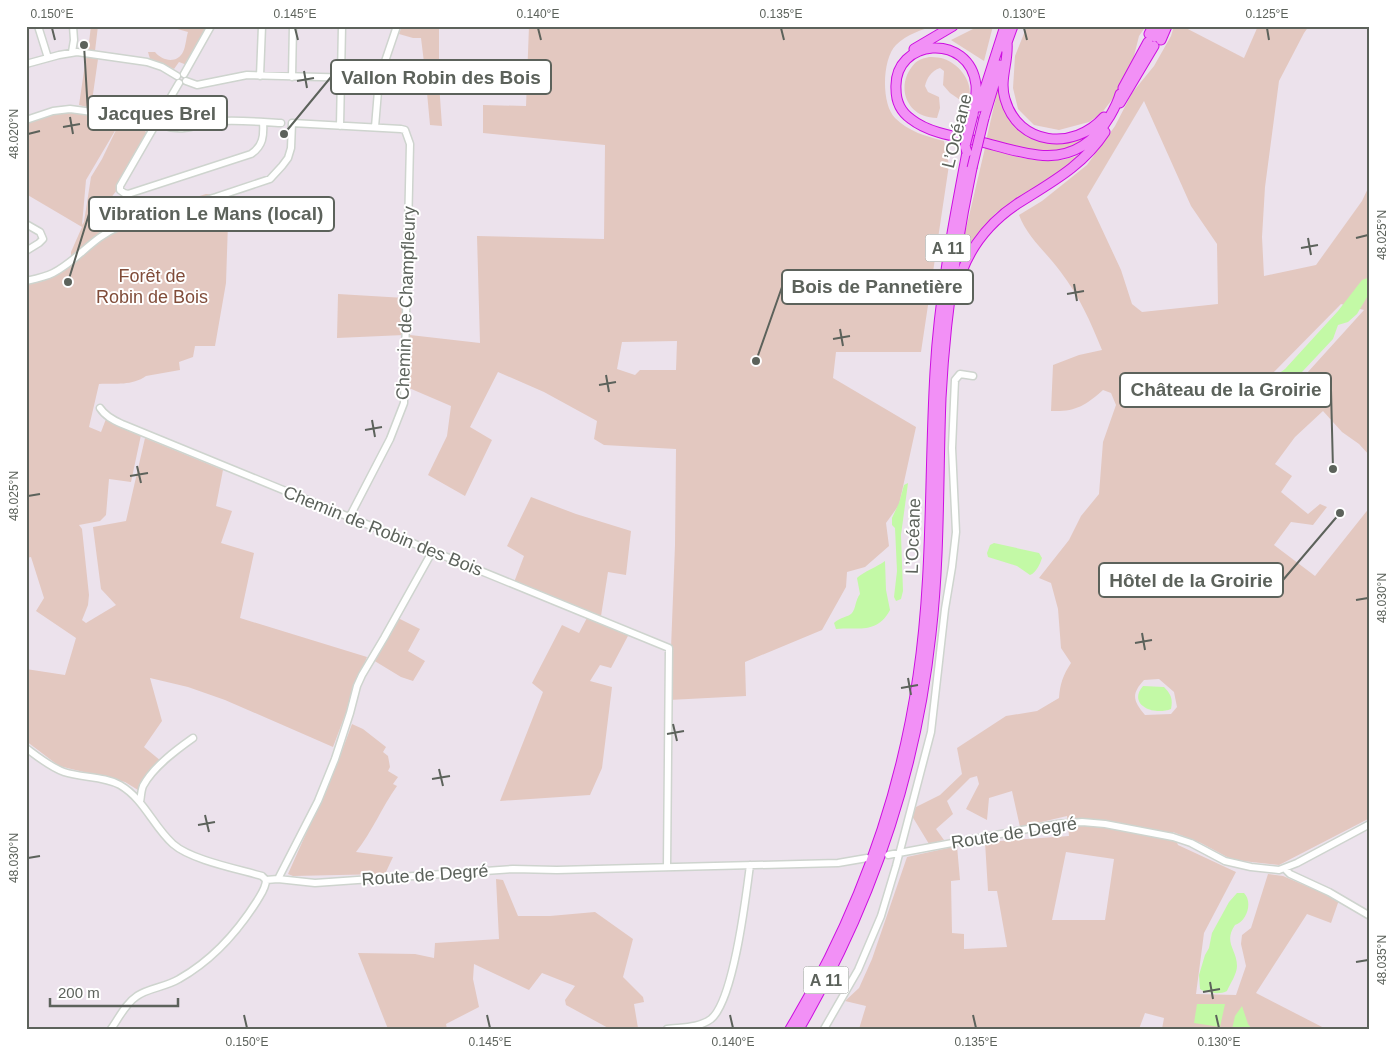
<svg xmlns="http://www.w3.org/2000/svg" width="1396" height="1055" viewBox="0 0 1396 1055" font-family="Arial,sans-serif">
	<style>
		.green { fill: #e3c8c0; fill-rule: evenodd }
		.water { fill: #c3f9a6 }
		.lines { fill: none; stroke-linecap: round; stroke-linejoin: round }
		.minor-casing { stroke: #ced4ce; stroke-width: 9 }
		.highway-casing { stroke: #cc0fe0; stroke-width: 11 }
		.minor { stroke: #fff; stroke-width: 6 }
		.highway { stroke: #f290f6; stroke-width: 9 }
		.highway-bridge-casing { stroke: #cc0fe0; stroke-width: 11; stroke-linecap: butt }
		.highway-bridge { stroke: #f290f6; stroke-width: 9 }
		.ticks { fill: none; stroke: #5c625b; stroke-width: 2 }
		.labels { text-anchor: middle; stroke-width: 4; stroke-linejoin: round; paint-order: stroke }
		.shield { fill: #fff; stroke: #8d918c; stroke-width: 1 }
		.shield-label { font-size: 16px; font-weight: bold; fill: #5c625b }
		.street-label { font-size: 18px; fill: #5c625b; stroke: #fff }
		.park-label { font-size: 18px; fill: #814d3a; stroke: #fff }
		.leader { fill: none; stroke: #5c625b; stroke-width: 2 }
		.callout-dot { fill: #5c625b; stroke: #fff; stroke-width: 2 }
		.callout { fill: #fff; stroke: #5c625b; stroke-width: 2 }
		.callout-label { font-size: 19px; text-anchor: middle; font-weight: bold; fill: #5c625b }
		.neatline { fill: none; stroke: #5c625b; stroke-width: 2 }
		.ticks-label { font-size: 12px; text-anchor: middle; fill: #5c625b }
	</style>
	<rect width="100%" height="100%" fill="#ece2ec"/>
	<path class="green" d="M91,26H98L95,51L88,50Z
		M175,26H208L187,65L179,62L174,69L150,59L148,52H155C162,61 177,64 183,52C186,46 186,38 188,32L174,28Z
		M402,26H439V80L426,79L421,38H413L399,34Z
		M529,26H935C921,30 907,34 896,45C882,59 881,104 895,118C909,132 926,136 944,141L949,165L921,352H836L833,378L916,427L899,505L886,523L889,546L865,567L847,572L846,587L822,630L745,662L746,696L669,700L675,545L676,449L604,445L594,439L597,421L544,392L498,372L470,427L492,440L465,496L428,475L447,436L451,406L409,388L410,335L480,343L477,236L604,239L605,145L483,133V105L526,106ZM677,341L676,370H640L635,375L617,369L622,342Z
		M979,26H993L984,61L951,40Z
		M1027,26H1146L1139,36L1134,56L1126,73L1114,97L1101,114L1089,122L1059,130L1034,125L1018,109L1013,88L1015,56Z
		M1174,26H1182L1244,58L1258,26H1309L1304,33L1279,81L1265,187L1262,237L1264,276L1316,265L1362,201L1370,184V456L1359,444L1342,432L1323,411L1295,437L1275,464L1292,476L1281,492L1308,514L1320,504L1327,507L1313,525L1291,522L1274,545L1315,576L1370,507V735L1367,738L1370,743V818L1279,865L1243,861L1229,858L1201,843L1173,832L1178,845L1236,872L1204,933L1196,994L1236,995L1246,966L1241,944L1242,935L1251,928L1268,874L1283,876L1339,900L1331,923L1307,914L1256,993L1326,1029H1162L1164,1018L1145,1013L1139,1029H859L866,1006L845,1001L859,988L872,959L907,857L957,846L960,880L951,881L952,933L964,934V949L1007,947L997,891H988L985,842L1069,836L1067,816L1020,827L1012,791L989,798L987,820L966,809L979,784L977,776L970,778L947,801L953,814L936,829L944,840L929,844L912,816L916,807L940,795L962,774L957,748L1006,716L1037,711L1059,698C1060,684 1063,675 1071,663L1061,648L1058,609L1051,583L1039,578L1069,540L1081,516L1099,494L1103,442L1116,405L1111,393L1103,390C1085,406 1075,412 1051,411L1053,365L1079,355L1102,350C1090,321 1080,297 1060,271C1047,253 1027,237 1019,215L1042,201L1087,165L1115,126L1132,93L1154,66L1171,36ZM1144,101L1191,206L1217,244L1218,304L1142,312L1132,304L1121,270L1087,197ZM1341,304L1364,310L1288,394H1274L1265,381ZM1159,679L1174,692L1177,707L1171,714L1145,715C1133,701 1131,694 1144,680ZM1066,852L1114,859L1105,920H1052Z
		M86,57L98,59L91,108L79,105Z
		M929,57C932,57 937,57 941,58C959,62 978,86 966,104L950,93L943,85L944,71L940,68C931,71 927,78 925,86L928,92L939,97L940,108L937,118C906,118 894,85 915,63C918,60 924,58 929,57Z
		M426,82L439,83L442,126L430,125Z
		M999,84L1004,107L1048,141L1098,127L1081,146L1047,155L986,141Z
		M65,111L122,119L86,180L82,225L84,222L91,177L102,159L116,130L121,126L139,129L143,125L148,138L120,186L107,203L101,221L109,224L206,194L223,195L228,223L226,283L215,346H195L193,357L179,362L180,370L146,376C132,386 116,383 99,384L89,427L101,432L106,419L141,435L131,482L109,479L106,515L100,521L79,525L82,529L89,595L88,605L82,620L86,623L116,605L101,589L93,527L126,521L145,438L223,470L216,506L232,511L221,543L254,553L240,618L367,657L333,747L225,700L188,687L150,678L162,721L144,747L161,761L145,777L138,790L125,782L59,766L26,741V669L65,675L76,638L36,611L44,598L31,557L26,558V281L55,272L59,266L71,257V252L82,227L26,194V123L44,116Z
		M985,148C1016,156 1051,170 1082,153L1058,173L996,213L970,243L957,267Z
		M338,294L405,298L404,335L337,338Z
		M531,497L576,514L631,531L626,575L608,572L601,616L513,585L524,556L507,546Z
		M588,616L629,634L611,668L600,665L590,681L612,687L602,768L590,795L500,801L543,692L532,683L562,625L579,633Z
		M398,618L420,629L408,651L425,661L413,681L401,677L373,660Z
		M352,724L363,729L386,747L383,752L388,756L390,767L388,771L398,777L393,784L397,786C382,807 372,832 356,852L393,857L385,874L293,876L288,874L337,764Z
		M496,879L503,880L518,916H550L595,912L633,939L623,977L643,997L644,1002L634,1004L638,1028L610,1029L566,1005L565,1000L575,986L542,973L529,990L474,964L473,979L479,1007L446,1024L447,1029H388L358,953L415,954L434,958L435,943L499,939Z"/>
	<path class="water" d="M1370,277V292L1357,314L1348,322L1338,325L1333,339L1286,389L1277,388C1270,380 1278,374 1285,369L1338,311L1362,280Z
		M908,483L901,535L903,591L901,599L896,601L894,597L897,571L895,528L892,525V518L899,503L904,485Z
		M994,543L1039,553L1042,558C1040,564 1036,573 1030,575L1017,566L988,557L987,553L990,545Z
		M885,561L886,590L890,610C877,634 860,627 836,629L834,623C840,617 849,617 852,613C856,608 855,601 860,594L857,578C863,572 877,567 885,561Z
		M1143,686L1164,687C1171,694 1173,699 1171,709C1154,716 1127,705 1143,686Z
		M1237,893H1244C1253,902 1247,921 1235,925C1223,943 1237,949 1237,966C1237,974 1230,984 1227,991C1220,995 1206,993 1200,989L1199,975L1205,955L1209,948L1212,933L1229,902Z
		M1197,1004H1225L1220,1027L1194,1023Z
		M1242,1006L1248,1024L1252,1029H1232L1235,1016Z"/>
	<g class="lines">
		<defs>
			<path id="minor" d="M38,26L48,58
				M72,52L74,40L73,26
				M26,64L59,55L77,52L147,62L162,67L177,76
				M184,74L211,26
				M260,76L262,26
				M292,77L293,26
				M186,81L197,85L247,75L433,80
				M159,117L179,83
				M26,120L53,111L70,109L152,120
				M162,125C186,134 199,122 222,121C242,120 262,122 281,123
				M340,126L342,26
				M154,127L120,186V190L124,193L128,194L251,154C263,146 264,136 263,122
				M375,127L379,79L397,26
				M26,224L40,232L43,239L39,243L26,251
				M26,281C35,279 45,277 53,273C77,261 92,238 118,227L216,197L270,179L282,166L288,158L291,148L292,123L401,129L405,130L410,144L404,403L390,439L349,518
				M100,408C105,416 113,420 122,424L669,648L667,867
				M26,748C38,757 50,767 64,772C82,778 104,776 120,785C144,799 153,826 173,844C191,860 238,869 262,876L266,880L278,879L315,883L513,869L557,870L838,863L867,858
				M140,802C141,797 141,791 143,786C153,767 176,750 193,738
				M888,855L1022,830L1058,824L1082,822L1105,824L1173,837L1191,843L1225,861L1251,867L1279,870L1297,863L1370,824
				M1285,869L1290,874L1329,892L1370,916
				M278,879L318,801L335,759L350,713L357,686L362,675L384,638L432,552
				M111,1029C119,1018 125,1004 137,996C148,988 166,987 179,979C211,961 238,931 257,901C261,894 266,888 266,880
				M667,1029C681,1027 699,1028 711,1019C734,1000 746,896 750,865
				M824,1029L858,970L881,916L896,866L931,732L945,609L952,567L956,532L952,448L955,380L960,374L973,376"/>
			<path id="highway" d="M1149,34L1153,26
				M1155,37L1161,26
				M1161,40L1167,26
				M1007,42C1009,62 999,79 1005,99C1018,146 1074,151 1104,117
				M1005,48L1013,26
				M914,49L953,26
				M1123,88L1148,42
				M1120,103L1154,46
				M979,107L1005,26
				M973,115C974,105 977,95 976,85C970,32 893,38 896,89C896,101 901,112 911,119C930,134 959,137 982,142C1001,147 1019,153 1038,155C1071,159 1094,143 1110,116C1114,109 1118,102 1120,94
				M984,118L1000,65
				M955,297C962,258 984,226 1017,204C1050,183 1083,166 1105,132
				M790,1029C855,921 900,801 918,676C933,576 929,474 935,372C939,298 953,225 967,152
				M799,1029C870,907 916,775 931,634C940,556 938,477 941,398C945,320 956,244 972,168"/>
		</defs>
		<use href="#minor" class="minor-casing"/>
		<use href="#highway" class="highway-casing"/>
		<use href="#minor" class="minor"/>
		<use href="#highway" class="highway"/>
		<defs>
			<path id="highway-bridge" d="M967,152L965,146L973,115
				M972,168L984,118"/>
		</defs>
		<use href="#highway-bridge" class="highway-bridge-casing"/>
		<use href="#highway-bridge" class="highway-bridge"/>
	</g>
	<path class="ticks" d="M52,28L55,40M295,28L298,40M538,28L541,40M781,28L784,40M1024,28L1027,40M1267,28L1269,40M304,71L307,88M297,81L314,78M70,117L73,134M63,127L80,124M28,134L40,131M1308,238L1311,255M1356,238L1368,235M1301,248L1318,245M1074,284L1077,301M1067,294L1084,291M840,329L843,346M833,339L850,336M606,375L609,392M599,385L616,382M372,420L375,437M365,430L382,427M137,466L141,483M130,476L148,473M28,496L40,494M1356,600L1368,598M1142,633L1145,650M1135,643L1152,640M908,678L911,695M901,688L918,685M673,724L677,741M667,734L684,731M439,769L443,786M432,779L450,776M205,815L209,832M198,825L215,822M28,858L40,856M1356,962L1368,960M1210,982L1213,999M1203,992L1220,989M244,1015L247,1028M487,1015L490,1028M730,1015L733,1028M973,1015L976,1028M1216,1015L1219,1028"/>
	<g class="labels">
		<g class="shield">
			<rect x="925.5" y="234.5" width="45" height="27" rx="4"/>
			<rect x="803.5" y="966.5" width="45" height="27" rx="4"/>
		</g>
		<g class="shield-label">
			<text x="948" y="254">A 11</text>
			<text x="826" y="986">A 11</text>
		</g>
		<g class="street-label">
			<text transform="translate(957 131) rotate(-76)" y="6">L’Océane</text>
			<text transform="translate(406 303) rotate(-88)" y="6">Chemin de Champfleury</text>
			<text transform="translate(383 531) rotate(22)" y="6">Chemin de Robin des Bois</text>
			<text transform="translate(913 536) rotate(-88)" y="6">L’Océane</text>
			<text transform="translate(1014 833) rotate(-9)" y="6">Route de Degré</text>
			<text transform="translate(425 875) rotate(-4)" y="6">Route de Degré</text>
		</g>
		<g class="park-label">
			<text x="152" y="282">Forêt de<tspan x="152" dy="21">Robin de Bois</tspan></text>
		</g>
	</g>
	<path class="leader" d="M284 134L331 77M84 45L88 113M68 282L89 214M756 361L782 287M1333 469L1331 390M1340 513L1283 580"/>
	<g class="callout-dot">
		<circle cx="284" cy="134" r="5"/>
		<circle cx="84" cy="45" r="5"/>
		<circle cx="68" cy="282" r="5"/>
		<circle cx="756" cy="361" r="5"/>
		<circle cx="1333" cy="469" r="5"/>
		<circle cx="1340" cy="513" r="5"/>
	</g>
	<g class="callout">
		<rect x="331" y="60" width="220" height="34" rx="5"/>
		<rect x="88" y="96" width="139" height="34" rx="5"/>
		<rect x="89" y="197" width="245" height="34" rx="5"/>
		<rect x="782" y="270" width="191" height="34" rx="5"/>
		<rect x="1120" y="373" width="211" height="34" rx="5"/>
		<rect x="1099" y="563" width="184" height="34" rx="5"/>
	</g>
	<g class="callout-label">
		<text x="441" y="84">Vallon Robin des Bois</text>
		<text x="157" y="120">Jacques Brel</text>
		<text x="211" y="220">Vibration Le Mans (local)</text>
		<text x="877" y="293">Bois de Pannetière</text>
		<text x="1226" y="396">Château de la Groirie</text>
		<text x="1191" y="587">Hôtel de la Groirie</text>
	</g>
	<rect width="1396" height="1055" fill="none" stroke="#ffffff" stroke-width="55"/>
	<path d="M50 998v8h128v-8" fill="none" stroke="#5c625b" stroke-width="2.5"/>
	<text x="58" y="998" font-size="15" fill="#5c625b" stroke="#ffffff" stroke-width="4" paint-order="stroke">200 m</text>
	<rect x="28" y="28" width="1340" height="1000" class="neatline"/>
	<g class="ticks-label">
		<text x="52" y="18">0.150°E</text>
		<text x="295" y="18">0.145°E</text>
		<text x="538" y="18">0.140°E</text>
		<text x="781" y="18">0.135°E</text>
		<text x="1024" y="18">0.130°E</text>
		<text x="1267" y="18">0.125°E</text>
		<text transform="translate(14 134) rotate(-90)" y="4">48.020°N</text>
		<text transform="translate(1382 235) rotate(-90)" y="4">48.025°N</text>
		<text transform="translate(14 496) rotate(-90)" y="4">48.025°N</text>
		<text transform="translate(1382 598) rotate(-90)" y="4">48.030°N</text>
		<text transform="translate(14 858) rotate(-90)" y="4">48.030°N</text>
		<text transform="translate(1382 960) rotate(-90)" y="4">48.035°N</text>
		<text x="247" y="1046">0.150°E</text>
		<text x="490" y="1046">0.145°E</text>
		<text x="733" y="1046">0.140°E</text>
		<text x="976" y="1046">0.135°E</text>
		<text x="1219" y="1046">0.130°E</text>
	</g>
</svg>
